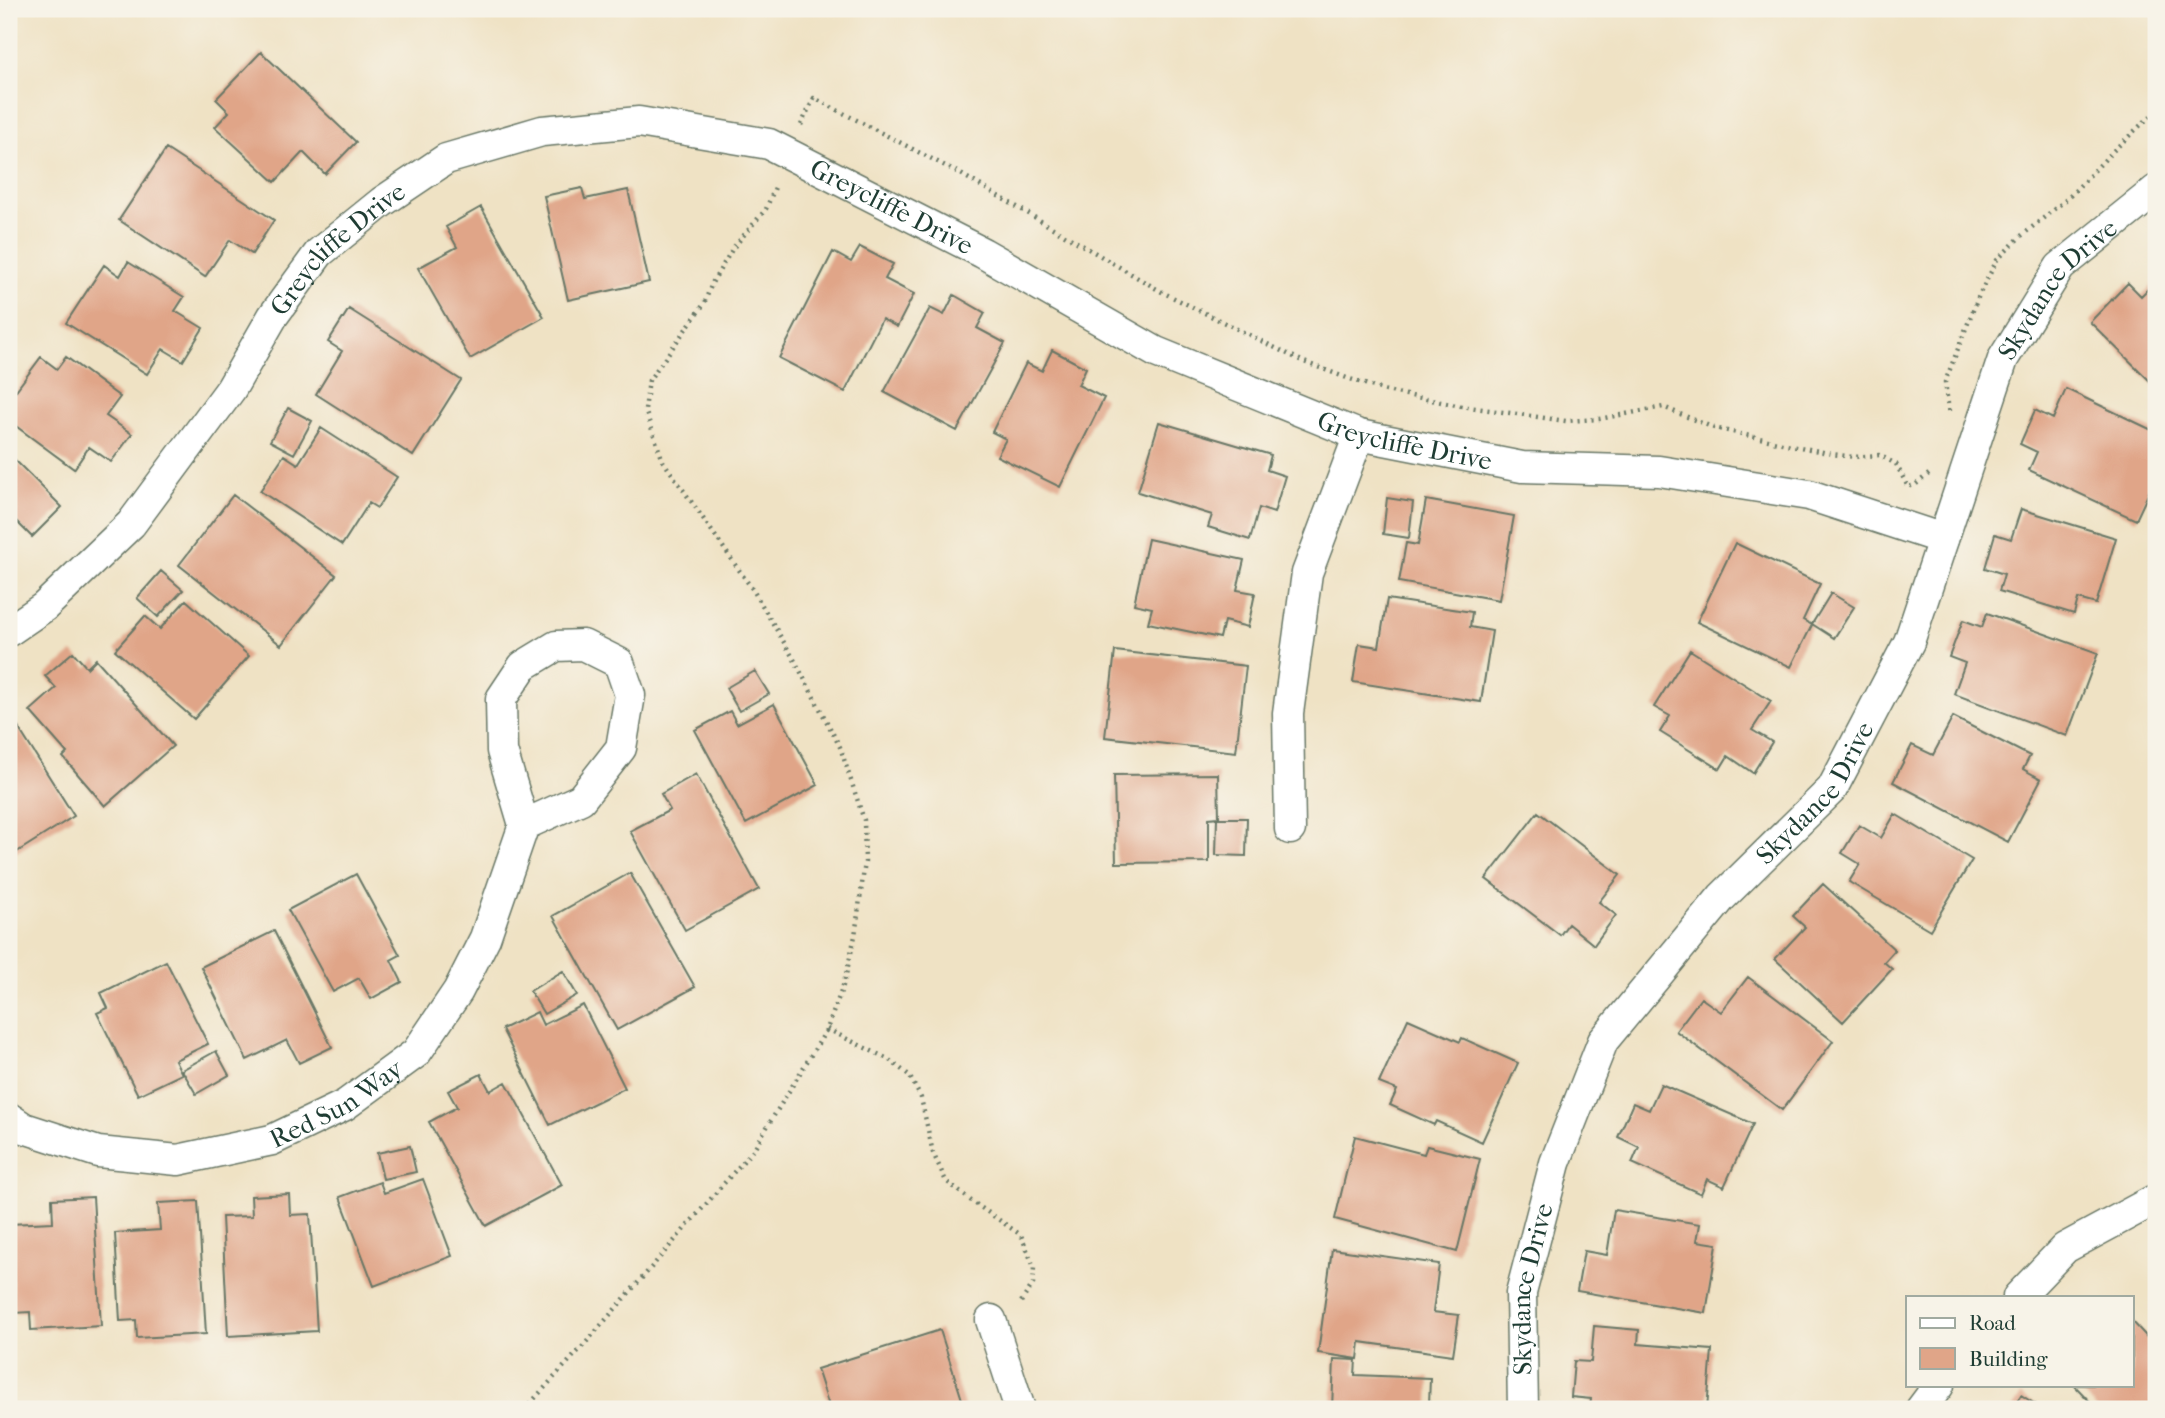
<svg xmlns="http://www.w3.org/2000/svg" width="2165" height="1418" viewBox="0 0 2165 1418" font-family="'IM FELL French Canon',serif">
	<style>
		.building { fill: #e0a588 }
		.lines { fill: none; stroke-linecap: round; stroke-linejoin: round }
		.minor-casing { stroke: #687766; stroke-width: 33 }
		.path { stroke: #687766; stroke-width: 4.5; stroke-dasharray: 2 5; stroke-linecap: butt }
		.minor { stroke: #fff; stroke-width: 30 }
		.labels { text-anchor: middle; stroke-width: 6; stroke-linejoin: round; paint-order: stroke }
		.street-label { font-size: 26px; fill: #1f3d34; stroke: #f7f3e8 }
	</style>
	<rect width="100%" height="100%" fill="#f7f3e8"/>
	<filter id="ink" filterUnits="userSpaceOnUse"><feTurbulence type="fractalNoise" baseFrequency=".0143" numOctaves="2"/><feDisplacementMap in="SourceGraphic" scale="14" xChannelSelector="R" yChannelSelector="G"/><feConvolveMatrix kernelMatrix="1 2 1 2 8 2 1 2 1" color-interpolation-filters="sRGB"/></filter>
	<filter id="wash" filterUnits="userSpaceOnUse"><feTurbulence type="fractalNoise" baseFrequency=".00686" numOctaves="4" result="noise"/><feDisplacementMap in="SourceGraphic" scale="28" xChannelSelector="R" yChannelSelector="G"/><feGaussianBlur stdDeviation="1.57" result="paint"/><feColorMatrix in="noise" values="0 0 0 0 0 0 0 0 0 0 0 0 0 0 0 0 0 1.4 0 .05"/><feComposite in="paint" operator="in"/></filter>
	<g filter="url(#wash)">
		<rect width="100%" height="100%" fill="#efe2c4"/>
		<g id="blocks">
			<path class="building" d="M261,52L356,142L325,174L303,152L275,182L215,127L229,112L216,99Z
				M166,149L274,220L252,254L230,240L205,277L119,220Z
				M582,188L585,199L628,190L649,282L568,300L544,196Z
				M481,207L544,317L470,359L418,268L457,247L446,227Z
				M860,247L893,264L885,279L914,294L897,327L882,319L845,392L779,358L833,252L851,262Z
				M128,262L184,297L175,311L203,328L183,361L163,349L147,374L66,323L104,265L120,276Z
				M2156,281V387L2090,322L2128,283L2141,296Z
				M954,295L985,313L977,328L1005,343L957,431L884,392L930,308L944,315Z
				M349,309L461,380L413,456L316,394L342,351L328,342Z
				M1052,350L1086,368L1078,385L1104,398L1060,487L997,456L1006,439L992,432L1026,363L1042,371Z
				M41,357L57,369L66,357L120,397L106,416L132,434L111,462L89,447L74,469L9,421V400Z
				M2066,389L2156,432V477L2136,520L2029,470L2037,452L2020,444L2035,410L2053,419Z
				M288,408L312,421L294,454L270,441Z
				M1159,422L1271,455L1267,470L1285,476L1274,513L1259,508L1250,540L1208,527L1212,515L1138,492Z
				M321,428L397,477L377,508L369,503L342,545L260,491L284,455L298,464Z
				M9,454L62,507L32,537L15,520L9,527Z
				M233,495L336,575L281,645L179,565Z
				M1387,498L1413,502L1409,538L1383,534Z
				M1426,500L1514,516L1499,600L1399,582L1406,543L1418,545Z
				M2021,509L2116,538L2096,604L2078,599L2074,614L1999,591L2004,574L1985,568L1995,534L2011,539Z
				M1148,539L1244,560L1237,590L1255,593L1248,627L1224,621L1220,638L1148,623L1152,608L1134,604Z
				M1735,543L1820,584L1803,620L1812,625L1791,667L1697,622Z
				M161,571L183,590L158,617L137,598Z
				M1831,593L1854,607L1834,638L1812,624Z
				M1387,599L1472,612L1470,627L1492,631L1481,702L1353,682L1359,644L1379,647Z
				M186,600L249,656L194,719L115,650L145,616L160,629Z
				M1987,613L2098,653L2067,736L1954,694L1965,663L1949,657L1963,620L1982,627Z
				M1690,650L1771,701L1752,730L1772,742L1753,773L1728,756L1720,769L1660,732L1670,716L1654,707Z
				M1115,651L1246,666L1236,752L1105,737Z
				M73,652L87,668L96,659L173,746L105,806L63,757L67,753L30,711L56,688L45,676Z
				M755,671L769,694L739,711L726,688Z
				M774,704L818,785L746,824L695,730L730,711L737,724Z
				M9,713L74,816L9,857Z
				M1953,717L2030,756L2023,769L2041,779L2008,842L1893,782L1912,745L1933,755Z
				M696,774L759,889L685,930L630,831L670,810L661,794Z
				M1218,774L1219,817L1209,818V862L1116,863L1114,775Z
				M1538,812L1620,875L1599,902L1616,915L1594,945L1568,924L1560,935L1486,879Z
				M1895,814L1972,860L1930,930L1849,882L1860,864L1842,853L1859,825L1881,838Z
				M1217,818H1247L1246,856L1216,855Z
				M630,873L695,987L617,1030L553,916Z
				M356,874L400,955L391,960L402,982L371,999L359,978L333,992L288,910Z
				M1823,884L1895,950L1884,962L1892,969L1843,1022L1775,959L1805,927L1793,916Z
				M274,931L332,1047L299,1063L287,1040L247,1060L201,967Z
				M166,961L208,1044L175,1060L182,1074L138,1095L97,1013L108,1008L101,993Z
				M563,971L577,995L544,1014L530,991Z
				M1748,977L1833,1041L1782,1110L1676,1031L1701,998L1721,1012Z
				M583,1005L625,1088L550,1125L502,1029L537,1012L543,1025Z
				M1408,1019L1460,1042L1462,1038L1518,1063L1482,1142L1436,1121L1434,1125L1390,1105L1397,1090L1379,1083Z
				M216,1051L229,1075L196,1094L182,1070Z
				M481,1074L490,1091L506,1082L562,1185L486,1226L429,1122L457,1107L448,1091Z
				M1661,1084L1753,1124L1724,1187L1707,1179L1701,1194L1632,1163L1639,1147L1618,1137L1633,1103L1649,1110Z
				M1355,1136L1424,1154L1427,1146L1480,1159L1457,1252L1335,1219Z
				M410,1146L416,1172L383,1179L377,1153Z
				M423,1179L452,1256L374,1286L340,1197L380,1182L384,1193Z
				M289,1194L290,1215L310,1214L317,1331L228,1336L222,1217L252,1216L251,1196Z
				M93,1197L101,1326L31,1330L30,1312L14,1313L9,1224L53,1222L52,1199Z
				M198,1201L206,1334L137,1338L136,1320L120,1321L115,1233L160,1230L158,1203Z
				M1614,1210L1700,1224L1697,1241L1717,1244L1706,1313L1577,1291L1584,1251L1607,1255Z
				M1332,1249L1439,1264L1433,1312L1459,1315L1453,1355L1360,1342L1358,1359L1318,1353Z
				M2132,1321L2156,1347V1409H2097L2074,1385H2132Z
				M1594,1326L1639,1330L1638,1344L1712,1350L1707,1409H1590L1591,1399L1571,1397L1574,1361L1591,1362Z
				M940,1330L965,1409H830L817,1369Z
				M1334,1359L1356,1360L1355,1375L1430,1378L1429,1405L1456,1406V1409H1332Z
				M2021,1395L2043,1409H2012Z"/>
		</g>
	</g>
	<g filter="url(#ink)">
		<use href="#blocks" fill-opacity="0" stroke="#687766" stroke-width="2"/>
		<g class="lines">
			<defs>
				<g id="minor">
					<path id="s1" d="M9,631L44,607L131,524L231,389L273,316L319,253L382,202L446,159L542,131L639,122L769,144L983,253L1156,352L1359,435L1522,467L1659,471L1809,495L1943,539"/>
					<path d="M1290,829L1288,713L1307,573L1359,435"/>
					<path id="s2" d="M9,1118L24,1128L98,1152L178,1160L272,1140L345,1105L416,1053L458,991L485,938L524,825L502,751L501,699L523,666L556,646L583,645L619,663L630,695L621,748L581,799L524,825"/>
					<path d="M2018,1297L2065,1248L2156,1199"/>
					<path d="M991,1320L1020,1409"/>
					<path id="s3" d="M1523,1409L1521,1293L1555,1163L1603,1041L1722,897L1832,789L1909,642L2003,359L2060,267L2156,190"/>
					<path d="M1921,1409L1939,1385"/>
				</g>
			</defs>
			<use href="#minor" class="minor-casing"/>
			<path class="path" d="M801,125L814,98L959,173L1162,292L1304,362L1347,378L1386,391L1461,406L1566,421L1599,419L1663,407L1714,428L1832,454L1854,457L1879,455L1896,464L1908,487L1915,485L1930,473
				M1949,411L1945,382L1979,295L1997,260L2020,237L2068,198L2114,150L2156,111
				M827,1029L888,1059L909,1075L921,1098L933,1153L946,1181L970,1200L1021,1235L1034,1267L1033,1284L1019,1305
				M525,1409L583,1346L753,1150L827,1029L844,983L855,936L865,862L864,820L840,747L795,661L753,590L663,461L645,410L649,380L704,304L712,283L733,248L766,209L776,185"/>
			<use href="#minor" class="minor"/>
		</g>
	</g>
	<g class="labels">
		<g class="street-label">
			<text dy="9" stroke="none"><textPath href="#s1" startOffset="1118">Greycliffe Drive</textPath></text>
			<text dy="9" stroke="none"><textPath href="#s1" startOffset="509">Greycliffe Drive</textPath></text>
			<text dy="9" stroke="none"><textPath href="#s3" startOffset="1276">Skydance Drive</textPath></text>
			<text dy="9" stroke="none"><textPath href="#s1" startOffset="1685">Greycliffe Drive</textPath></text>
			<text dy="9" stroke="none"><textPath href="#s3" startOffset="709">Skydance Drive</textPath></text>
			<text dy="9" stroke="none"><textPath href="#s2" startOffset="346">Red Sun Way</textPath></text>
			<text dy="9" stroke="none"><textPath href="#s3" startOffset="121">Skydance Drive</textPath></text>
		</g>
	</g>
	<rect width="2165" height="1418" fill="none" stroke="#f7f3e8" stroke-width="35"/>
	<rect x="1906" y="1296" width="228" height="91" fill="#f7f3e8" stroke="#a1aaa0" stroke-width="2"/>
	<rect x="1920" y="1318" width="35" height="10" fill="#ffffff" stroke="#a1aaa0" stroke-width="2"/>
	<text x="1969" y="1330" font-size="21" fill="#1f3d34">Road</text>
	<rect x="1920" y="1348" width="35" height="21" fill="#e0a588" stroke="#a1aaa0" stroke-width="2"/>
	<text x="1969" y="1366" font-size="21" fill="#1f3d34">Building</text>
</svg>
